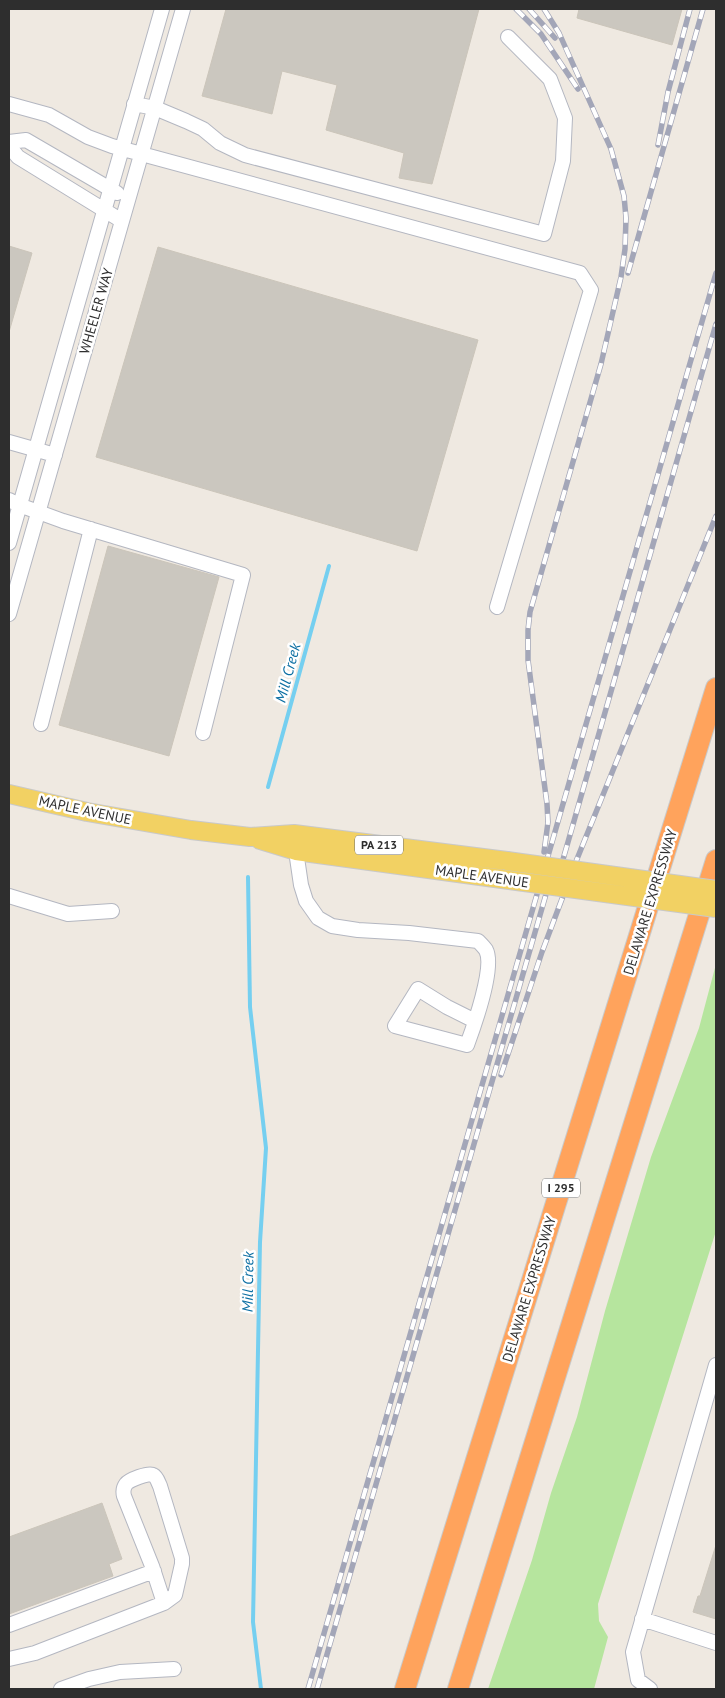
<svg xmlns="http://www.w3.org/2000/svg" width="725" height="1698" viewBox="0 0 725 1698" font-family="'PT Sans',sans-serif">
	<style>
		.green { fill: #b6e59e }
		.lines { fill: none; stroke-linecap: round; stroke-linejoin: round }
		.stream { stroke: #75cff0; stroke-width: 4 }
		.building { fill: #cbc7bf; stroke: #cbc5ba }
		.minor-casing { stroke: #b4b7c1; stroke-width: 16 }
		.major-casing { stroke: #c9c9c9; stroke-width: 20 }
		.highway-casing { stroke: #c9c9c9; stroke-width: 22 }
		.minor { stroke: #fff; stroke-width: 14 }
		.major { stroke: #f2d163; stroke-width: 18 }
		.highway { stroke: #ffa35c; stroke-width: 20 }
		.rail-casing { stroke: #a3a6b8; stroke-width: 5.5 }
		.rail { stroke: #fff; stroke-width: 4; stroke-dasharray: 11; stroke-linecap: butt }
		.major-bridge-casing { stroke: #c9c9c9; stroke-width: 20; stroke-linecap: butt }
		.major-bridge { stroke: #f2d163; stroke-width: 18 }
		.labels { text-anchor: middle; stroke-width: 5; stroke-linejoin: round; paint-order: stroke }
		.shield { fill: #fff; stroke: #6d6d6d; stroke-width: 1 }
		.shield-label { font-size: 12px; font-weight: bold; fill: #2e2e2e }
		.street-label { font-size: 14px; fill: #2e2e2e; stroke: #fff }
		.water-label { font-size: 15px; font-style: italic; fill: #0d6fa3; stroke: #fff }
	</style>
	<rect width="100%" height="100%" fill="#efe9e1"/>
	<path class="green" d="M716,964V1231L598,1604L599,1621L608,1637L594,1689H488L532,1560L551,1493L577,1417L605,1311L651,1157L699,1028Z"/>
	<g class="lines">
		<path class="stream" d="M268,787L329,566
			M248,877L250,1007L266,1148L260,1242L253,1622L261,1689"/>
	</g>
	<path class="building" d="M226,9H479L432,184L399,178L404,153L326,130L337,85L282,71L272,114L202,96Z
		M579,9H682L672,45L577,18Z
		M9,246L32,253L9,332Z
		M158,247L478,340L417,551L96,457Z
		M108,546L219,577L169,756L59,725Z
		M102,1503L122,1559L109,1564L113,1576L9,1614V1537Z
		M716,1545V1619L693,1612L698,1596H700Z"/>
	<g class="lines">
		<defs>
			<path id="minor" d="M9,104L49,115L88,137L112,146L580,273L591,290L497,607
				M134,104L155,108L186,121L203,129L220,143L245,155L544,234L563,161L565,118L550,79L508,37
				M9,142L26,140L117,193
				M9,146L18,157L122,221
				M9,442L55,455
				M9,500L19,505L63,521L243,575L203,733
				M9,543L162,9
				M9,614L183,9
				M41,724L91,529
				M296,851L301,885L306,901L318,918L332,926L358,930L409,933L478,941C481,944 484,947 486,950C495,967 474,1026 467,1045L395,1026L418,989L447,1007L475,1021
				M9,896L68,914L112,911
				M642,1619L716,1643
				M9,1625L154,1571
				M9,1659L35,1653L164,1603L175,1595L182,1564V1558L160,1486C158,1482 157,1477 153,1475C149,1472 129,1480 126,1484C123,1488 123,1492 124,1496L152,1566L164,1603
				M61,1689L89,1679L120,1672L174,1669
				M650,1689L638,1680L633,1652L716,1365"/>
			<path id="major" d="M9,794L87,812L191,830L250,837L294,834L507,861
				M260,840L296,851L502,879"/>
			<path id="highway" d="M405,1689L716,688
				M458,1689L716,860"/>
		</defs>
		<use href="#minor" class="minor-casing"/>
		<use href="#major" class="major-casing"/>
		<use href="#highway" class="highway-casing"/>
		<use href="#minor" class="minor"/>
		<use href="#major" class="major"/>
		<use href="#highway" class="highway"/>
		<defs>
			<path id="rail" d="M516,9L541,34L578,89
				M529,9L555,38
				M544,9L559,33L611,149L624,196L626,218L625,249L621,277L601,364L530,612L528,630V660L547,804L548,822L544,852
				M658,145L668,92L690,9
				M628,273L703,9
				M558,877L716,324
				M501,1075L542,952L577,859L716,516
				M308,1689L716,273
				M317,1689L555,863"/>
		</defs>
		<use href="#rail" class="rail-casing"/>
		<use href="#rail" class="rail"/>
		<defs>
			<path id="major-bridge" d="M507,861L716,890
				M502,879L716,908"/>
		</defs>
		<use href="#major-bridge" class="major-bridge-casing"/>
		<use href="#major-bridge" class="major-bridge"/>
	</g>
	<g class="labels">
		<g class="shield">
			<rect x="355" y="835.5" width="48" height="19" rx="4"/>
			<rect x="542" y="1178.5" width="38" height="19" rx="4"/>
		</g>
		<g class="shield-label">
			<text x="379" y="849">PA 213</text>
			<text x="561" y="1192">I 295</text>
		</g>
		<g class="street-label">
			<text transform="translate(96 311) rotate(-74)" y="5">WHEELER WAY</text>
			<text transform="translate(85 810) rotate(12)" y="5">MAPLE AVENUE</text>
			<text transform="translate(482 876) rotate(8)" y="5">MAPLE AVENUE</text>
			<text transform="translate(650 902) rotate(-73)" y="5">DELAWARE EXPRESSWAY</text>
			<text transform="translate(529 1289) rotate(-73)" y="5">DELAWARE EXPRESSWAY</text>
		</g>
		<g class="water-label">
			<text transform="translate(288 673) rotate(-75)" y="5">Mill Creek</text>
			<text transform="translate(248 1282) rotate(-89)" y="5">Mill Creek</text>
		</g>
	</g>
	<rect width="725" height="1698" fill="none" stroke="#2e2e2e" stroke-width="20"/>
</svg>
